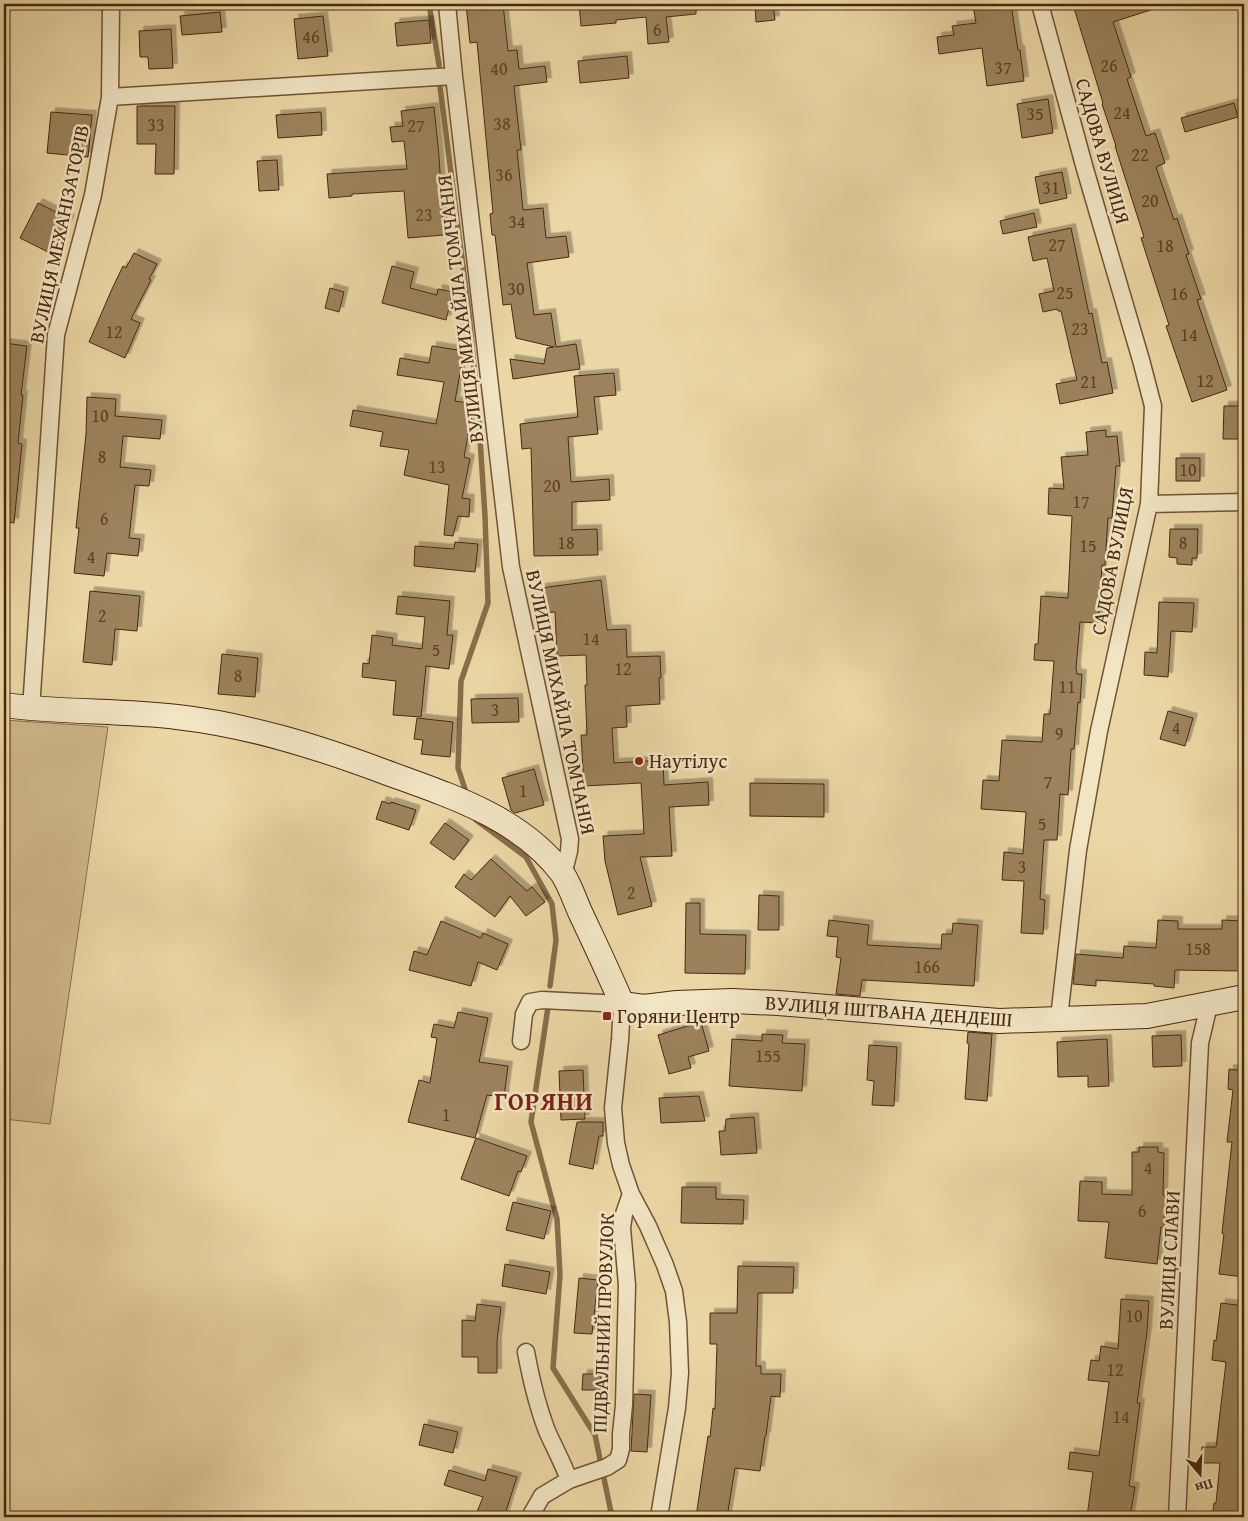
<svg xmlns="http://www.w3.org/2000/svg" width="1248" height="1521" viewBox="0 0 1248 1521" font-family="'Gentium Book Plus',serif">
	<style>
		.green { fill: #cfb98c; stroke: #8b704e }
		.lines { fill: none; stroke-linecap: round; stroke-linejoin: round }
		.stream { stroke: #886e4a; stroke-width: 5.5 }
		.building { fill: #9c835d; stroke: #47280f; filter: url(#shadow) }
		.street-casing { stroke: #705434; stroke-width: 19 }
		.secondary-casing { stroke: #47280f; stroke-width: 26 }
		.street { stroke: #f2e5c4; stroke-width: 16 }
		.secondary { stroke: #f2e5c4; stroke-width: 24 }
		.poi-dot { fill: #8f2418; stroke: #f2e5c4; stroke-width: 2 }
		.labels { text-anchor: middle; stroke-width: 5; stroke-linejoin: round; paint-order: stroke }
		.number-label { font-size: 18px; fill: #5c3f22 }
		.street-label { font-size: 20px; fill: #47280f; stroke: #f2e5c4 }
		.poi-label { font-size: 20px; fill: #47280f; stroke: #f2e5c4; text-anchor: start }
		.district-label { font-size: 25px; font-weight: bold; letter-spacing: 1px; fill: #7a1f14; stroke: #f2e5c4 }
	</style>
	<defs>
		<filter id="shadow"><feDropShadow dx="4.5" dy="-4.5" stdDeviation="0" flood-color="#0004"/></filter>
	</defs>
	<rect width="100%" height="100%" fill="#ebd7a5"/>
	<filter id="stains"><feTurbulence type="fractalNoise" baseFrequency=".004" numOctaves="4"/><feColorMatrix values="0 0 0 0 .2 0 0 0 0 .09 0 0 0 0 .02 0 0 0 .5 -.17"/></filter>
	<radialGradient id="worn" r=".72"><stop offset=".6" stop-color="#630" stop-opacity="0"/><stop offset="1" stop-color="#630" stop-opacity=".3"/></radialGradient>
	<path class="green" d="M4,720L108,727L50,1124L4,1119Z"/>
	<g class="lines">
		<path class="stream" d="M429,4L439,65
			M440,87L469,313L478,408L485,516L488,603L461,681L458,768L465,789
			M476,820L526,857L552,904L556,940L550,986
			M548,1007L531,1122L557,1219L560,1275L553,1368L595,1435L612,1517"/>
	</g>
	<path class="building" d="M466,4H503L508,51L517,50L519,69L545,66L547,82L514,86L521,150H517L523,210L543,208L546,238L566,236L569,257L527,263L534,315L551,313L556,347L576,344L580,369L513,379L510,359L544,364L547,348L554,347L516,338L511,304L503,305L495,235H492L490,214L493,213L477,42L470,43Z
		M579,4H696V14L666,17L669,42L648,44L646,17L616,20V23L581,26Z
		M755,4H773L775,20L756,22Z
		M984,4H1011L1018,50H1020L1024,81L987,86L982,48L939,54L937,37L954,35L952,26L976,23L973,5Z
		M1087,4H1159L1160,7L1113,22L1131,77L1127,79L1146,136L1155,133L1165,163L1156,167L1174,220L1177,218L1189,254L1186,255L1201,299L1197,300L1227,390L1192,402L1166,326L1169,325L1141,238L1144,237L1115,146H1116L1102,104L1103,103L1074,8Z
		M220,12L222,32L182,35L180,16Z
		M323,16L328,56L298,59L294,19Z
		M429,20L431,43L397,46L395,23Z
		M171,29L173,68L149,69L148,57H140L139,31Z
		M627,56L629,78L580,83L578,61Z
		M1048,99L1053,133L1022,138L1017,104Z
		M1234,103L1238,117L1185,132L1181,118Z
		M137,106H175L174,174H155L156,144H137Z
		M434,107L439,156L441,189H440L444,235L408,238L404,191L352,194V196L329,198L327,174L407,169L404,141L392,142L390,127L403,126L401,111Z
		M51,112L92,115L88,157L47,153Z
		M321,112L322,135L278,138L276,115Z
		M277,160L279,190L259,191L257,161Z
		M1062,172L1067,198L1040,204L1035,177Z
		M38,203L70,219L52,254L20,238Z
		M1034,213L1037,227L1003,234L1000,221Z
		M1071,228L1089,314L1092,313L1102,363L1107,362L1113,393L1060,404L1056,384L1077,380L1061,311H1058L1057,309L1043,312L1039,294L1054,291L1047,258L1033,261L1028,237Z
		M134,253L157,264L149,279L151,280L131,319L140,323L125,358L89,342L112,289L123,266L126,268Z
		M392,266L414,272L410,288L437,295L438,289L453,292L446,320L382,303Z
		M330,288L344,292L339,312L325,308Z
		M4,343L27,346L21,395H23L18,443L22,444L14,523L4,522Z
		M432,346L464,351L455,401L474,404L464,457L470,459L462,498L470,499L469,517L458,516L453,536L444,535L449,485L404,475L409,450L380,446L383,432L350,426L353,410L436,424L444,382L397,375L400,358L429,363Z
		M614,373L616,395L594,397L598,434L568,437L571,482L609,479L610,500L572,502V530L597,529L598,555L534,556L531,448L522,449L520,424L578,417L574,376Z
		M87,397L116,399L115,416L162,420L160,439L123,436L120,467L151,470L149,486L135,485L129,538L140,539L138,556L107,553L104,576L74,573L79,528H76L86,434Z
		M1224,406H1241V439H1223Z
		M1106,430V437L1117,436L1120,466H1116L1112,518H1108L1105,565H1102L1098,623L1080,622L1076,668L1077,674H1082L1080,703L1078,702L1074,749H1071L1068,795L1060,794L1057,840H1044L1040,899L1045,900L1043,934L1021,933L1024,881L1002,880L1004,852L1023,854L1026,812L981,809L983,780L999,781L1002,740L1042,742L1044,714H1050L1054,661L1034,660L1035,644H1038L1041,596L1068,598L1072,516L1048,514L1049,488L1064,489L1061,457L1088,455L1086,432Z
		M1176,458H1200V481H1176Z
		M1170,529H1198L1197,558H1192V565L1177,564V558L1169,557Z
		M455,542L478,544L475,572L414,566L415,546L454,549Z
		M601,580L607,630L626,629L627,657L660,656L661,678H659L660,704L626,706L627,727L612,728L614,763L663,760L664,785L708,782L709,805L669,807L672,856L640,857L652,906L618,915L605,861L603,836L644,834L641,783L584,786L581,735H587L585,685H587L586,655L557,656L555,612L544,613L541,588Z
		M90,591L140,596L137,631L115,629L112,665L83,662Z
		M398,596L450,601L447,635H453L449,669L426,666L421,717L393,715L396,681L362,677L363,663L369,664L372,635L393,638L392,645L422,649L425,617L396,614Z
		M1159,602L1194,603L1192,632L1171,631L1168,677L1144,675L1145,652L1157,653Z
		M222,654L258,658L255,697L218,694Z
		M518,698L519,722L472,723L471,699Z
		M1168,711L1193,718L1185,746L1160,739Z
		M417,718L453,722L450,757L421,754L423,740L414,739Z
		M534,769L544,805L515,813L511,810L502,778Z
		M750,783L824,784V817L750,816Z
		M382,801L390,804L391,802L416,810L409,830L376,819Z
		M445,823L469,840L454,860L430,843Z
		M491,859L527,891L532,887L545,902L526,916L510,896L495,917L455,887L464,874L471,880Z
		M759,895L779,896V930H758Z
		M686,903H700V934L746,935L745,974L685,973Z
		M829,920L869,925L867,945L941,949L942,934H952L953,923L978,925L974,986L862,980L860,996L836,994L841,958L836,957L838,937L827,936Z
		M1158,920L1178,921V929H1222V920L1242,921L1240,971L1175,970L1174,988L1154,986V984L1096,980V986L1073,984L1076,954L1123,958L1124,946L1156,948Z
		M441,921L481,938L483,933L508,944L497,970L478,962L471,986L409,970L414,951L427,955Z
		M458,1012L488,1018L479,1062L508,1066L504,1097L487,1095L475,1138L408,1122L419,1080L430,1083L437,1038L431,1037L434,1024L454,1028Z
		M701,1022L709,1051L688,1057L691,1068L669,1074L658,1035Z
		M968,1032L992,1034L987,1101L965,1099L969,1044L967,1043Z
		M762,1034L783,1035L782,1043L805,1044L802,1091L729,1086L732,1039L762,1041Z
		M1181,1035L1182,1066L1153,1067L1152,1036Z
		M1107,1039L1109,1086L1088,1087V1076L1058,1077L1057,1042Z
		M869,1045L897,1047L894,1106L872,1105L874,1081L867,1080Z
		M1229,1069L1244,1071V1277L1219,1274L1224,1234L1222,1233L1232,1142H1227L1233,1090L1228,1089Z
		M583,1070L585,1119L561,1120L559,1071Z
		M699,1096L705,1121L661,1123L659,1098Z
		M754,1117L757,1153L721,1155L719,1131H725L726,1119Z
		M577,1122H603V1136H599L593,1169L569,1164Z
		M476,1138L527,1156L521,1172L518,1171L509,1196L461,1179Z
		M1139,1147H1158V1152L1164,1153L1163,1195H1165L1164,1227H1161L1157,1264L1105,1258L1109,1222L1078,1221L1080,1181L1102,1182V1194L1132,1195V1152H1139Z
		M682,1187H716V1199L744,1200L743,1224L681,1223Z
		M513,1202L551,1211L544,1239L506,1230Z
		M505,1264L550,1272L546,1294L502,1286Z
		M738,1266L794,1267L793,1293H758L756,1366H761V1374H781L780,1397L771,1396L766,1436H765L760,1471L735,1468L727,1517H696L708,1436L710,1437L713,1408L715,1409L717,1344H710V1313H737Z
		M579,1278L598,1280L592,1334L574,1333Z
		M1121,1299L1149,1301L1147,1332L1137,1403H1140L1129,1486L1135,1487L1130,1517H1087L1093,1472L1068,1469L1070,1452L1099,1456L1109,1382L1088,1380L1091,1360L1099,1361L1101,1346L1118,1349Z
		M1221,1303L1244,1306V1490L1241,1507H1244V1517H1212L1214,1503H1216L1220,1463H1201L1202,1447H1216L1226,1362L1212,1360L1214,1340L1216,1341Z
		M477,1304L501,1307L497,1341V1373H478V1357H462V1320L475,1321Z
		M583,1374H601L600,1390H582Z
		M634,1394L651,1395L647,1452L631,1451Z
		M424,1424L458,1432L453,1453L419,1445Z
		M488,1469L517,1477L504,1517H475L483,1497L444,1485L449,1470L485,1481Z"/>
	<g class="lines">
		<defs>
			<path id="street" d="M447,4L454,76
				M1040,4L1085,169L1141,360L1153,406L1149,504L1099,731L1078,850L1059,1018
				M110,97L454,76L511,567L570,839L569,851L563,875
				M1149,504L1244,502
				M31,709L56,335L93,195L110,97L111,7
				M521,1041L524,1014L530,1002L542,1000L622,1004L620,1040L613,1108L616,1143L621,1165L631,1194L648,1226L665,1265L674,1291L678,1322L680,1373L677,1408L659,1517
				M526,1352C531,1379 537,1405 547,1431C554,1447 563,1463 569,1480
				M530,1517L542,1496L569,1480L607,1467L618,1460L621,1449V1434L624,1405L626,1326L627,1285L622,1228L624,1214L631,1194
				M1177,1517L1200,1043L1209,1005"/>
			<path id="secondary" d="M4,705C61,713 119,710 177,717C248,725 318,747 385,772C448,795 520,817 562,873C570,885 575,901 581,914C595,944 609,973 622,1004L644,1007L677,1003L732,1001L778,1003L999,1021L1147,1016L1244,997"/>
		</defs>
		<use href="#street" class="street-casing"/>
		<use href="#secondary" class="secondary-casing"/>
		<use href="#street" class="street"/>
		<use href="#secondary" class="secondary"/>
	</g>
	<g class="poi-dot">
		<circle cx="639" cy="761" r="5"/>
		<rect x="602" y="1011" width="10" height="10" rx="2.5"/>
	</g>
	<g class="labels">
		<g class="number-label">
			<text x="657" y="36">6</text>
			<text x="311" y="43">46</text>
			<text x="1109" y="72">26</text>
			<text x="1003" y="74">37</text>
			<text x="499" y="75">40</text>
			<text x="1122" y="119">24</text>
			<text x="1035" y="120">35</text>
			<text x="502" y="130">38</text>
			<text x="156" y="131">33</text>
			<text x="416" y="132">27</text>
			<text x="1140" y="161">22</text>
			<text x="504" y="181">36</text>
			<text x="1051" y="194">31</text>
			<text x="1150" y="207">20</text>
			<text x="424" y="221">23</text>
			<text x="517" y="228">34</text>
			<text x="1057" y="251">27</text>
			<text x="1165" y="252">18</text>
			<text x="516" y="295">30</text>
			<text x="1065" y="299">25</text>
			<text x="1179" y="300">16</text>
			<text x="1080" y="335">23</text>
			<text x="114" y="338">12</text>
			<text x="1189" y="341">14</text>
			<text x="1205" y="387">12</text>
			<text x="1089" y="388">21</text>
			<text x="100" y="422">10</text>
			<text x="102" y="463">8</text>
			<text x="437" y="473">13</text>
			<text x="1188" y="476">10</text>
			<text x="552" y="492">20</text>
			<text x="1081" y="508">17</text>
			<text x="104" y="525">6</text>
			<text x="566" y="549">18</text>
			<text x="1183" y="549">8</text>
			<text x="1088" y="552">15</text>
			<text x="91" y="563">4</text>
			<text x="102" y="622">2</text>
			<text x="591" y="645">14</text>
			<text x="436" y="656">5</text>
			<text x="623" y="675">12</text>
			<text x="238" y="682">8</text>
			<text x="1067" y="693">11</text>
			<text x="495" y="716">3</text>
			<text x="1176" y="734">4</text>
			<text x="1059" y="740">9</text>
			<text x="1048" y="788">7</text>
			<text x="523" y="797">1</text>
			<text x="1042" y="830">5</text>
			<text x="1022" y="873">3</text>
			<text x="631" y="899">2</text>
			<text x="1198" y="955">158</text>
			<text x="927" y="973">166</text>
			<text x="768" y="1062">155</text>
			<text x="446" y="1121">1</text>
			<text x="1148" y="1174">4</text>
			<text x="1142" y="1217">6</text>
			<text x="1134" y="1322">10</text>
			<text x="1115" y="1376">12</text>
			<text x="1121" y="1423">14</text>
		</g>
		<g class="street-label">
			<text transform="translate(1103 151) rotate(74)" y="7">САДОВА ВУЛИЦЯ</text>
			<text transform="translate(59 234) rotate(-78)" y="7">ВУЛИЦЯ МЕХАНІЗАТОРІВ</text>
			<text transform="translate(460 309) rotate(-97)" y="7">ВУЛИЦЯ МИХАЙЛА ТОМЧАНІЯ</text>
			<text transform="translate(1112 561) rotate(-79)" y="7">САДОВА ВУЛИЦЯ</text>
			<text transform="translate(561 702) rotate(78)" y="7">ВУЛИЦЯ МИХАЙЛА ТОМЧАНІЯ</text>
			<text transform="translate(889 1011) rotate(4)" y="7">ВУЛИЦЯ ІШТВАНА ДЕНДЕШІ</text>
			<text transform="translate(1169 1260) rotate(-87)" y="7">ВУЛИЦЯ СЛАВИ</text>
			<text transform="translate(603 1323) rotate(-88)" y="7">ПІДВАЛЬНИЙ ПРОВУЛОК</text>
		</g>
		<g class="poi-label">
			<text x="649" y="768">Наутілус</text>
			<text x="617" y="1023">Горяни Центр</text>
		</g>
		<g class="district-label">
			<text x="544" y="1110">ГОРЯНИ</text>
		</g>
	</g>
	<rect width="1248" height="1521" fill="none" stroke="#ebd7a5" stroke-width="20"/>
	<rect x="5" y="5" width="1238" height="1511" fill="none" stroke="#47280f" stroke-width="2.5"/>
	<rect x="10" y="10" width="1228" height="1501" fill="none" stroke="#47280f"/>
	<g transform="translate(1200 1474) rotate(161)" stroke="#f2e5c4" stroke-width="4" paint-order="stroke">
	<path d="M0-4L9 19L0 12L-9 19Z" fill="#47280f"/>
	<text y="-8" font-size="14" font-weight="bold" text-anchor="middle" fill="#47280f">Пн</text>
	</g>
	<rect width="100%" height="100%" filter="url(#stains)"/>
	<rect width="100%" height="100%" fill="url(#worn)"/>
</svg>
